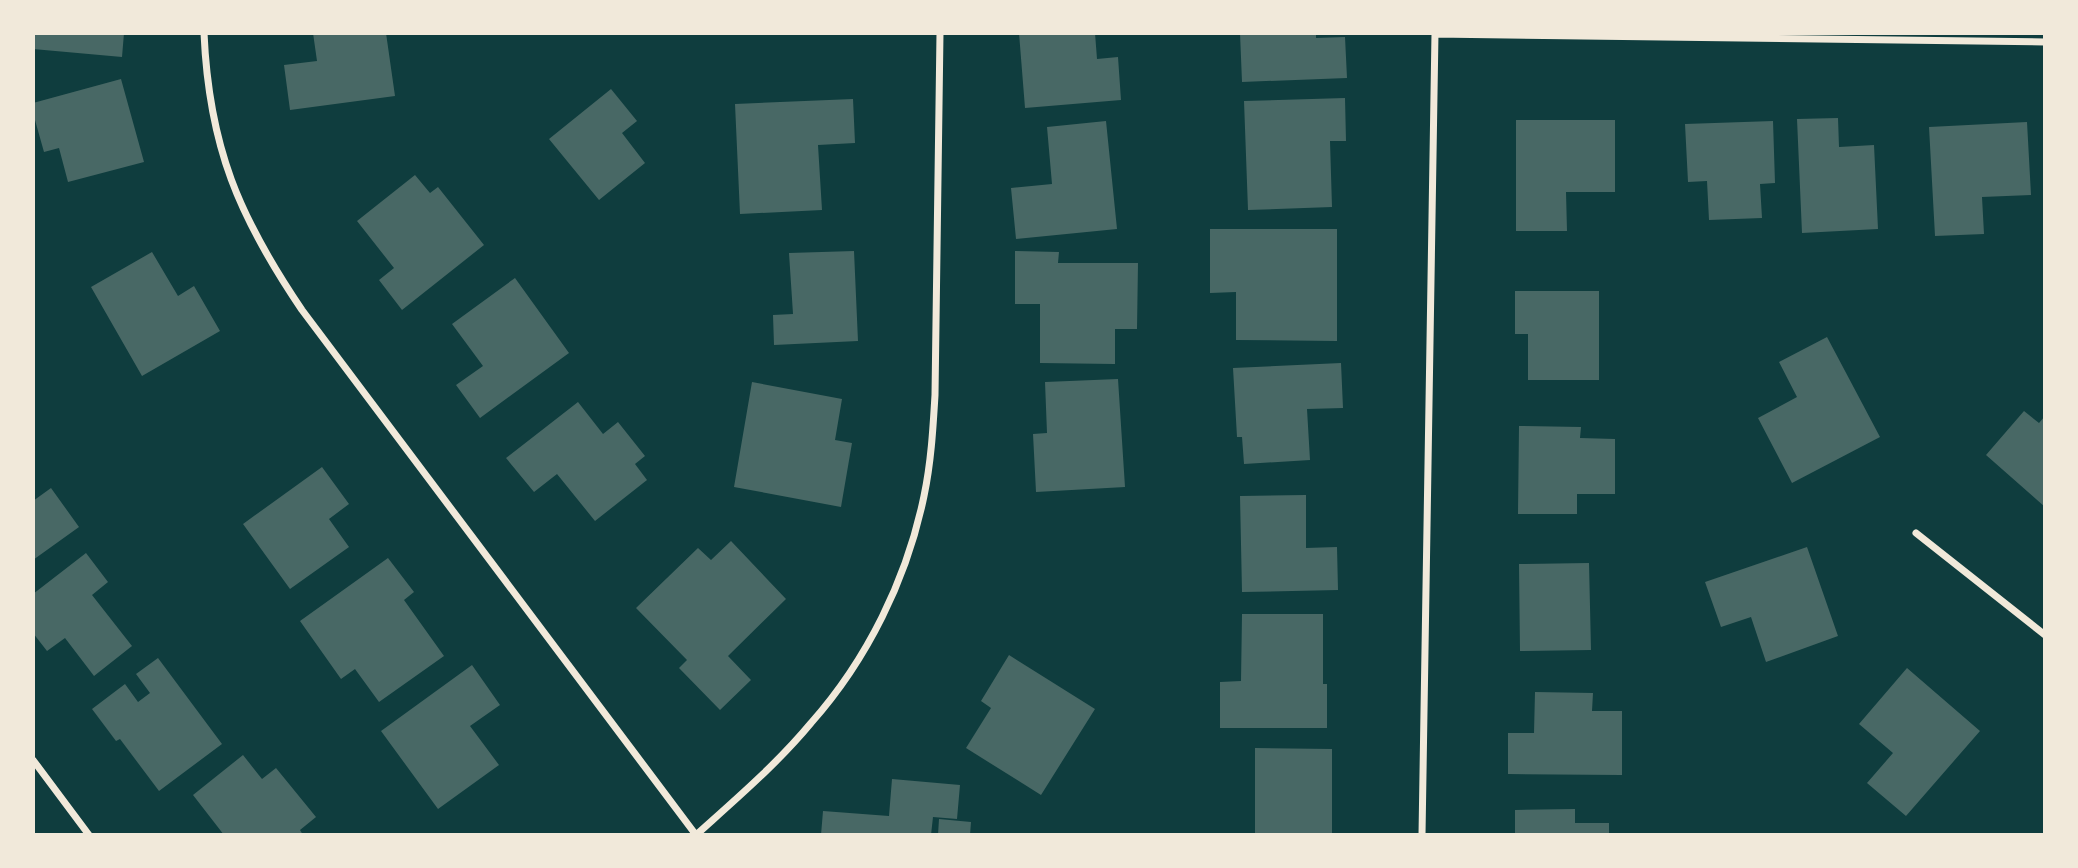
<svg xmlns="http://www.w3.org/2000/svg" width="2078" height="868" viewBox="0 0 2078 868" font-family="Ubuntu,sans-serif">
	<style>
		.building { fill: #486865 }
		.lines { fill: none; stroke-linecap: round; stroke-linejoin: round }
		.minor { stroke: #f1e9da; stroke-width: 7 }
	</style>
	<rect width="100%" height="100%" fill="#0f3d3e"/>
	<path class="building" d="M33,33H124L122,57L33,49Z
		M313,33H386L395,96L290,110L284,65L317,61Z
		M1019,33H1095L1097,59L1118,57L1121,100L1025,108Z
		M1240,33H1316V38L1345,37L1347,78L1242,82Z
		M121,79L144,162L68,182L59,148L44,152L33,113V103Z
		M611,89L637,121L622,133L645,163L599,200L549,139Z
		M1345,98L1346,141H1330L1332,207L1248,210L1244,101Z
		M853,99L855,143L818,145L822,210L740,214L735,104Z
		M1838,118L1839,147L1874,145L1878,229L1802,233L1797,119Z
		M1516,120H1615V192H1566L1567,231H1516Z
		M1106,121L1117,229L1016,239L1011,188L1052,184L1047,127Z
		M1773,121L1775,183L1760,184L1762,218L1709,220L1707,181L1688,182L1685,124Z
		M2027,122L2031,195L1982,197L1984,234L1935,236L1929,127Z
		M415,175L430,193L438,187L484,245L402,310L379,280L394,268L357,221Z
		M1210,229H1337V341L1236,340V292L1210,293Z
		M854,251L858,341L774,345L773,315L793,314L789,253Z
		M1015,251L1059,252L1058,263H1138L1137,329H1115V364L1040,363V304H1015Z
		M152,252L178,296L194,286L220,331L142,376L91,287Z
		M515,278L569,353L480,418L456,385L483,366L452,324Z
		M1515,291H1599V380H1528V334H1515Z
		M1827,337L1880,437L1792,483L1758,418L1797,397L1779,362Z
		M1341,363L1343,408L1307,409L1310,460L1244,464L1242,437H1237L1233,368Z
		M1118,379L1125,487L1036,492L1033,434L1047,433L1045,382Z
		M752,382L842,399L835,440L852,443L841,507L734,487Z
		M578,402L603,434L618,422L645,456L635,464L647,480L595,521L557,474L534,492L506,458Z
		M2024,411L2039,423L2045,416V507L1986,455Z
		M1519,426L1581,427L1580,438L1615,439V494H1577V514H1518Z
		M322,467L349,504L329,519L349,547L290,589L243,524Z
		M51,488L79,527L33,560V501Z
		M1306,495V548L1337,547L1338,590L1242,592L1240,496Z
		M731,541L786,599L728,656L751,680L720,710L679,668L687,660L636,608L698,548L711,560Z
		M1807,547L1838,636L1766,662L1751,617L1721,627L1705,582Z
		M86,553L108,582L92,595L132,646L94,676L65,638L47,651L33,633V594Z
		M388,558L414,592L404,600L444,656L379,702L355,669L341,679L300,621Z
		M1589,563L1591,650L1520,651L1519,564Z
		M1242,614H1323V684H1327V728H1220V682L1241,681Z
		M1009,655L1095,709L1041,795L966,748L991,708L981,701Z
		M158,658L222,744L159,791L120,739L116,741L92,709L125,684L138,702L150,693L136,674Z
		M472,665L500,705L470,726L499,765L438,809L381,731Z
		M1907,668L1980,731L1906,816L1867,783L1893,753L1859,724Z
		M1535,692L1593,693L1592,711H1622V775L1508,774V733H1534Z
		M1255,748L1332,749V835H1255Z
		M243,755L262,779L276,768L316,817L300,830L303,835H224L193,795Z
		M892,779L960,785L957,819L933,817L931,835H821L823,811L889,816Z
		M1575,809V823H1609V835H1515V810Z
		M939,819L971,822L970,835H938Z"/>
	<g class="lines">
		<path class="minor" d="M204,33C209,147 239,217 302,310L696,835
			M1435,34L2045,42
			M1916,533L2045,635
			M33,760L89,835
			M696,835C736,799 777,764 811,723C867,660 907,579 924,496C931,463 933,429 935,395L940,33
			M1422,835L1435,33"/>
	</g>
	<rect width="2078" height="868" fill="none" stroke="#f1e9da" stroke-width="70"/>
</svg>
